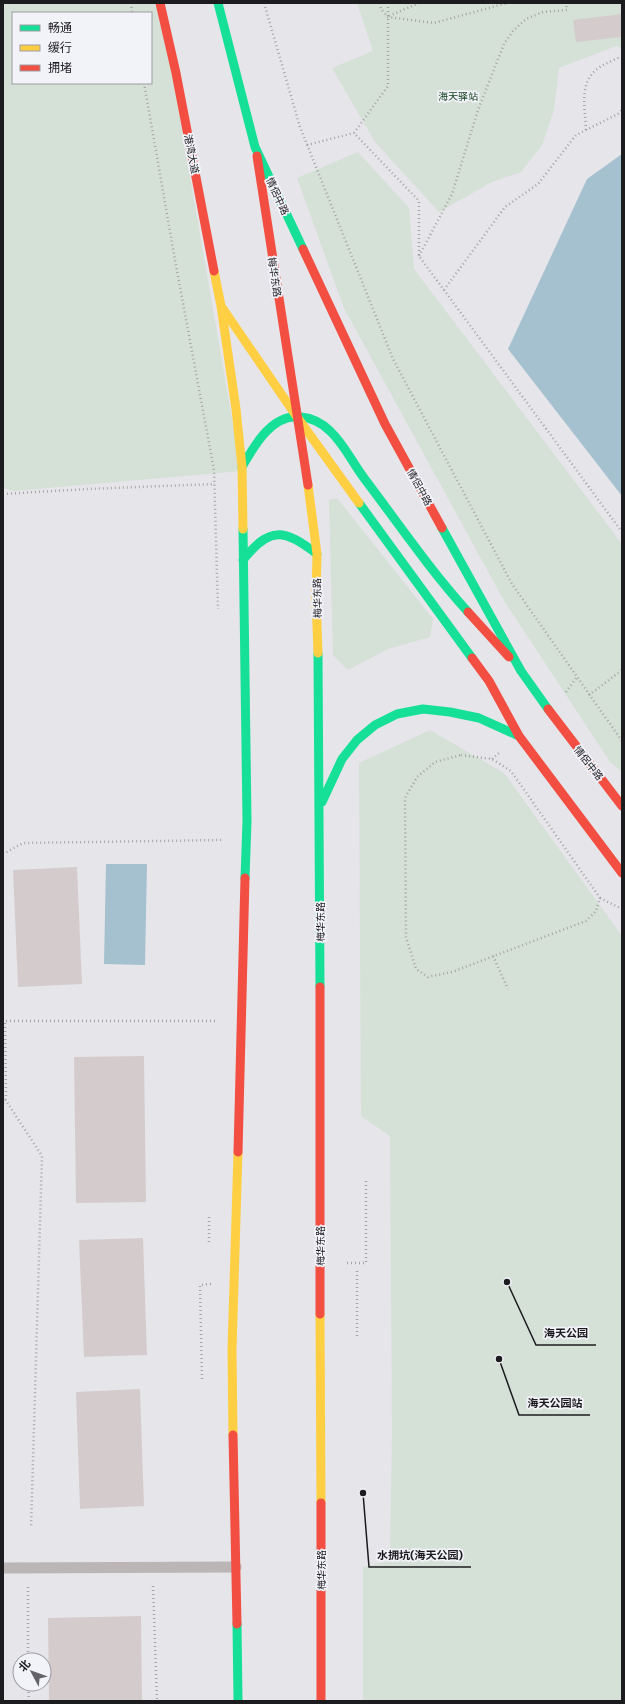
<svg xmlns="http://www.w3.org/2000/svg" width="625" height="1704" viewBox="0 0 625 1704" font-family="Commissioner,'Noto Sans SC',sans-serif">
	<style>
		.green { fill: #d5e0d7; fill-rule: evenodd }
		.water { fill: #a5c1cf }
		.building { fill: #d4cccc }
		.lines { fill: none; stroke-linecap: round; stroke-linejoin: round }
		.path { stroke: #a7a4a5; stroke-width: 2.5; stroke-dasharray: 1 3; stroke-linecap: butt }
		.lane { stroke: #bbb5b6; stroke-width: 11 }
		.fast { stroke: #16e098; stroke-width: 9 }
		.slow { stroke: #ffcf43; stroke-width: 9 }
		.jam { stroke: #f24e42; stroke-width: 9 }
		.labels { text-anchor: middle; stroke-width: 3.5; stroke-linejoin: round; paint-order: stroke }
		.park-label { font-size: 10px; fill: #0e3c17; stroke: #f2f2f9 }
		.street-label { font-size: 10px; fill: #1c1c1f; stroke: #f2f2f9 }
		.leader { fill: none; stroke: #1c1c1f; stroke-width: 1.5 }
		.callout-dot { fill: #1c1c1f; stroke: #f2f2f9; stroke-width: 1.5 }
		.callout-label { font-size: 11px; text-anchor: middle; font-weight: bold; fill: #1c1c1f; stroke: #f2f2f9; stroke-width: 3.5; stroke-linejoin: round; paint-order: stroke }
	</style>
	<rect width="100%" height="100%" fill="#e6e5ea"/>
	<path class="green" d="M3,3H160L241,471L14,491L3,488ZM13,13H151V83H13Z
		M357,3H622V48L616,46L559,68L554,110L542,145L521,172L492,182L439,212L375,142L332,68L373,51Z
		M358,152L409,208L414,269L622,544V772L610,762L503,599L344,308L297,178Z
		M337,498L433,619L430,637L388,649L348,670L333,655L329,500Z
		M430,730L504,773L622,936V1701H363V1567L390,1561L392,1429L390,1136L361,1116L359,763Z"/>
	<path class="water" d="M622,154V496L508,349L587,179Z
		M106,864H147L145,965L104,964Z"/>
	<path class="building" d="M622,14V37L576,42L573,20Z
		M77,867L82,984L18,987L13,870Z
		M144,1056L146,1202L76,1203L74,1057Z
		M143,1238L147,1355L84,1357L79,1240Z
		M140,1389L144,1506L80,1509L76,1392Z
		M141,1616L142,1701H49L48,1618Z"/>
	<g class="lines">
		<path class="path" d="M131,3L132,13
			M264,3L300,127L393,359L512,584L622,741
			M380,3L381,9L388,17L434,23L507,3
			M388,3V86L354,133L419,201V256L622,532
			M389,16L419,3
			M144,83L175,260L214,470L218,609
			M586,130C585,104 577,78 605,64C610,62 616,58 622,57
			M307,145L354,133
			M419,256L452,194L478,110L504,44L513,31L526,19L543,12L567,10L566,3
			M444,290L505,207L538,184L576,135L618,114L622,110
			M3,494L87,489L215,484
			M566,692L577,677
			M589,695L622,670
			M461,755L492,759L511,771L600,898L596,911L586,921L452,972L428,977L416,969L406,937L405,798L417,777L435,762Z
			M492,759L499,753
			M3,854L23,843L224,840
			M600,898L622,909
			M493,956L508,989
			M3,1096L42,1156L31,1528
			M3,1103L6,1099L5,1021H218
			M209,1242V1217
			M347,1263H366V1180
			M357,1271V1336
			M202,1379L200,1285L211,1284
			M153,1586L157,1701
			M28,1587V1660
			M28,1684L29,1701"/>
		<path class="lane" d="M3,1568L236,1567"/>
		<path class="fast" d="M218,3L255,147L303,249
			M242,467C254,446 272,413 301,417C312,418 322,423 330,431C344,444 352,462 364,478C398,523 430,570 468,612
			M359,503L472,658
			M442,528L521,671L548,709
			M243,529L247,821L245,878
			M243,560C270,526 284,529 317,554
			M318,653L320,987
			M322,802L342,759L357,740L375,725L397,714L423,709L450,712L479,718L519,736
			M237,1624L238,1701"/>
		<path class="slow" d="M214,271L221,306L297,417L359,503
			M221,306L236,409L242,467L243,529
			M308,485L317,554L316,598L318,653
			M320,1314L321,1503
			M233,1435L232,1350L238,1152"/>
		<path class="jam" d="M160,3L176,73L214,271
			M257,156L308,485
			M303,249L385,424L442,528
			M468,612L509,657
			M472,658L489,681L519,736L622,873
			M548,709L622,806
			M320,987V1314
			M238,1152L245,878
			M233,1435L237,1624
			M321,1503V1701"/>
	</g>
	<g class="labels">
		<g class="park-label">
			<text x="458" y="100">海天驿站</text>
		</g>
		<g class="street-label">
			<text transform="translate(192 154) rotate(79)" y="4">港湾大道</text>
			<text transform="translate(278 196) rotate(65)" y="4">情侶中路</text>
			<text transform="translate(275 277) rotate(81)" y="4">梅华东路</text>
			<text transform="translate(420 487) rotate(61)" y="4">情侶中路</text>
			<text transform="translate(317 598) rotate(-91)" y="4">梅华东路</text>
			<text transform="translate(589 763) rotate(52)" y="4">情侶中路</text>
			<text transform="translate(320 922) rotate(-90)" y="4">梅华东路</text>
			<text transform="translate(320 1246) rotate(-90)" y="4">梅华东路</text>
			<text transform="translate(321 1570) rotate(-90)" y="4">梅华东路</text>
		</g>
	</g>
	<path class="leader" d="M507 1282L536 1345H596M499 1359L519 1415H590M363 1493L369 1567H471"/>
	<g class="callout-dot">
		<circle cx="507" cy="1282" r="4"/>
		<circle cx="499" cy="1359" r="4"/>
		<circle cx="363" cy="1493" r="4"/>
	</g>
	<g class="callout-label">
		<text x="566" y="1337">海天公园</text>
		<text x="555" y="1407">海天公园站</text>
		<text x="420" y="1559">水拥坑(海天公园)</text>
	</g>
	<rect width="625" height="1704" fill="none" stroke="#1c1c1f" stroke-width="8"/>
	<rect x="12" y="12" width="140" height="72" fill="#f2f2f9" stroke="#9c9ca2"/>
	<rect x="20" y="25" width="20" height="6" fill="#16e098" stroke="#9c9ca2"/>
	<text x="48" y="32" font-size="12" fill="#1c1c1f">畅通</text>
	<rect x="20" y="45" width="20" height="6" fill="#ffcf43" stroke="#9c9ca2"/>
	<text x="48" y="52" font-size="12" fill="#1c1c1f">缓行</text>
	<rect x="20" y="65" width="20" height="6" fill="#f24e42" stroke="#9c9ca2"/>
	<text x="48" y="72" font-size="12" fill="#1c1c1f">拥堵</text>
	<g transform="translate(32 1672) rotate(311)"><circle r="19" fill="#f2f2f9" stroke="#9c9ca2"/>
	<path d="M0-3L7 15L0 10L-7 15Z" fill="#636266"/>
	<text y="-6" font-size="11" font-weight="bold" text-anchor="middle" fill="#1c1c1f">北</text>
	</g>
</svg>
